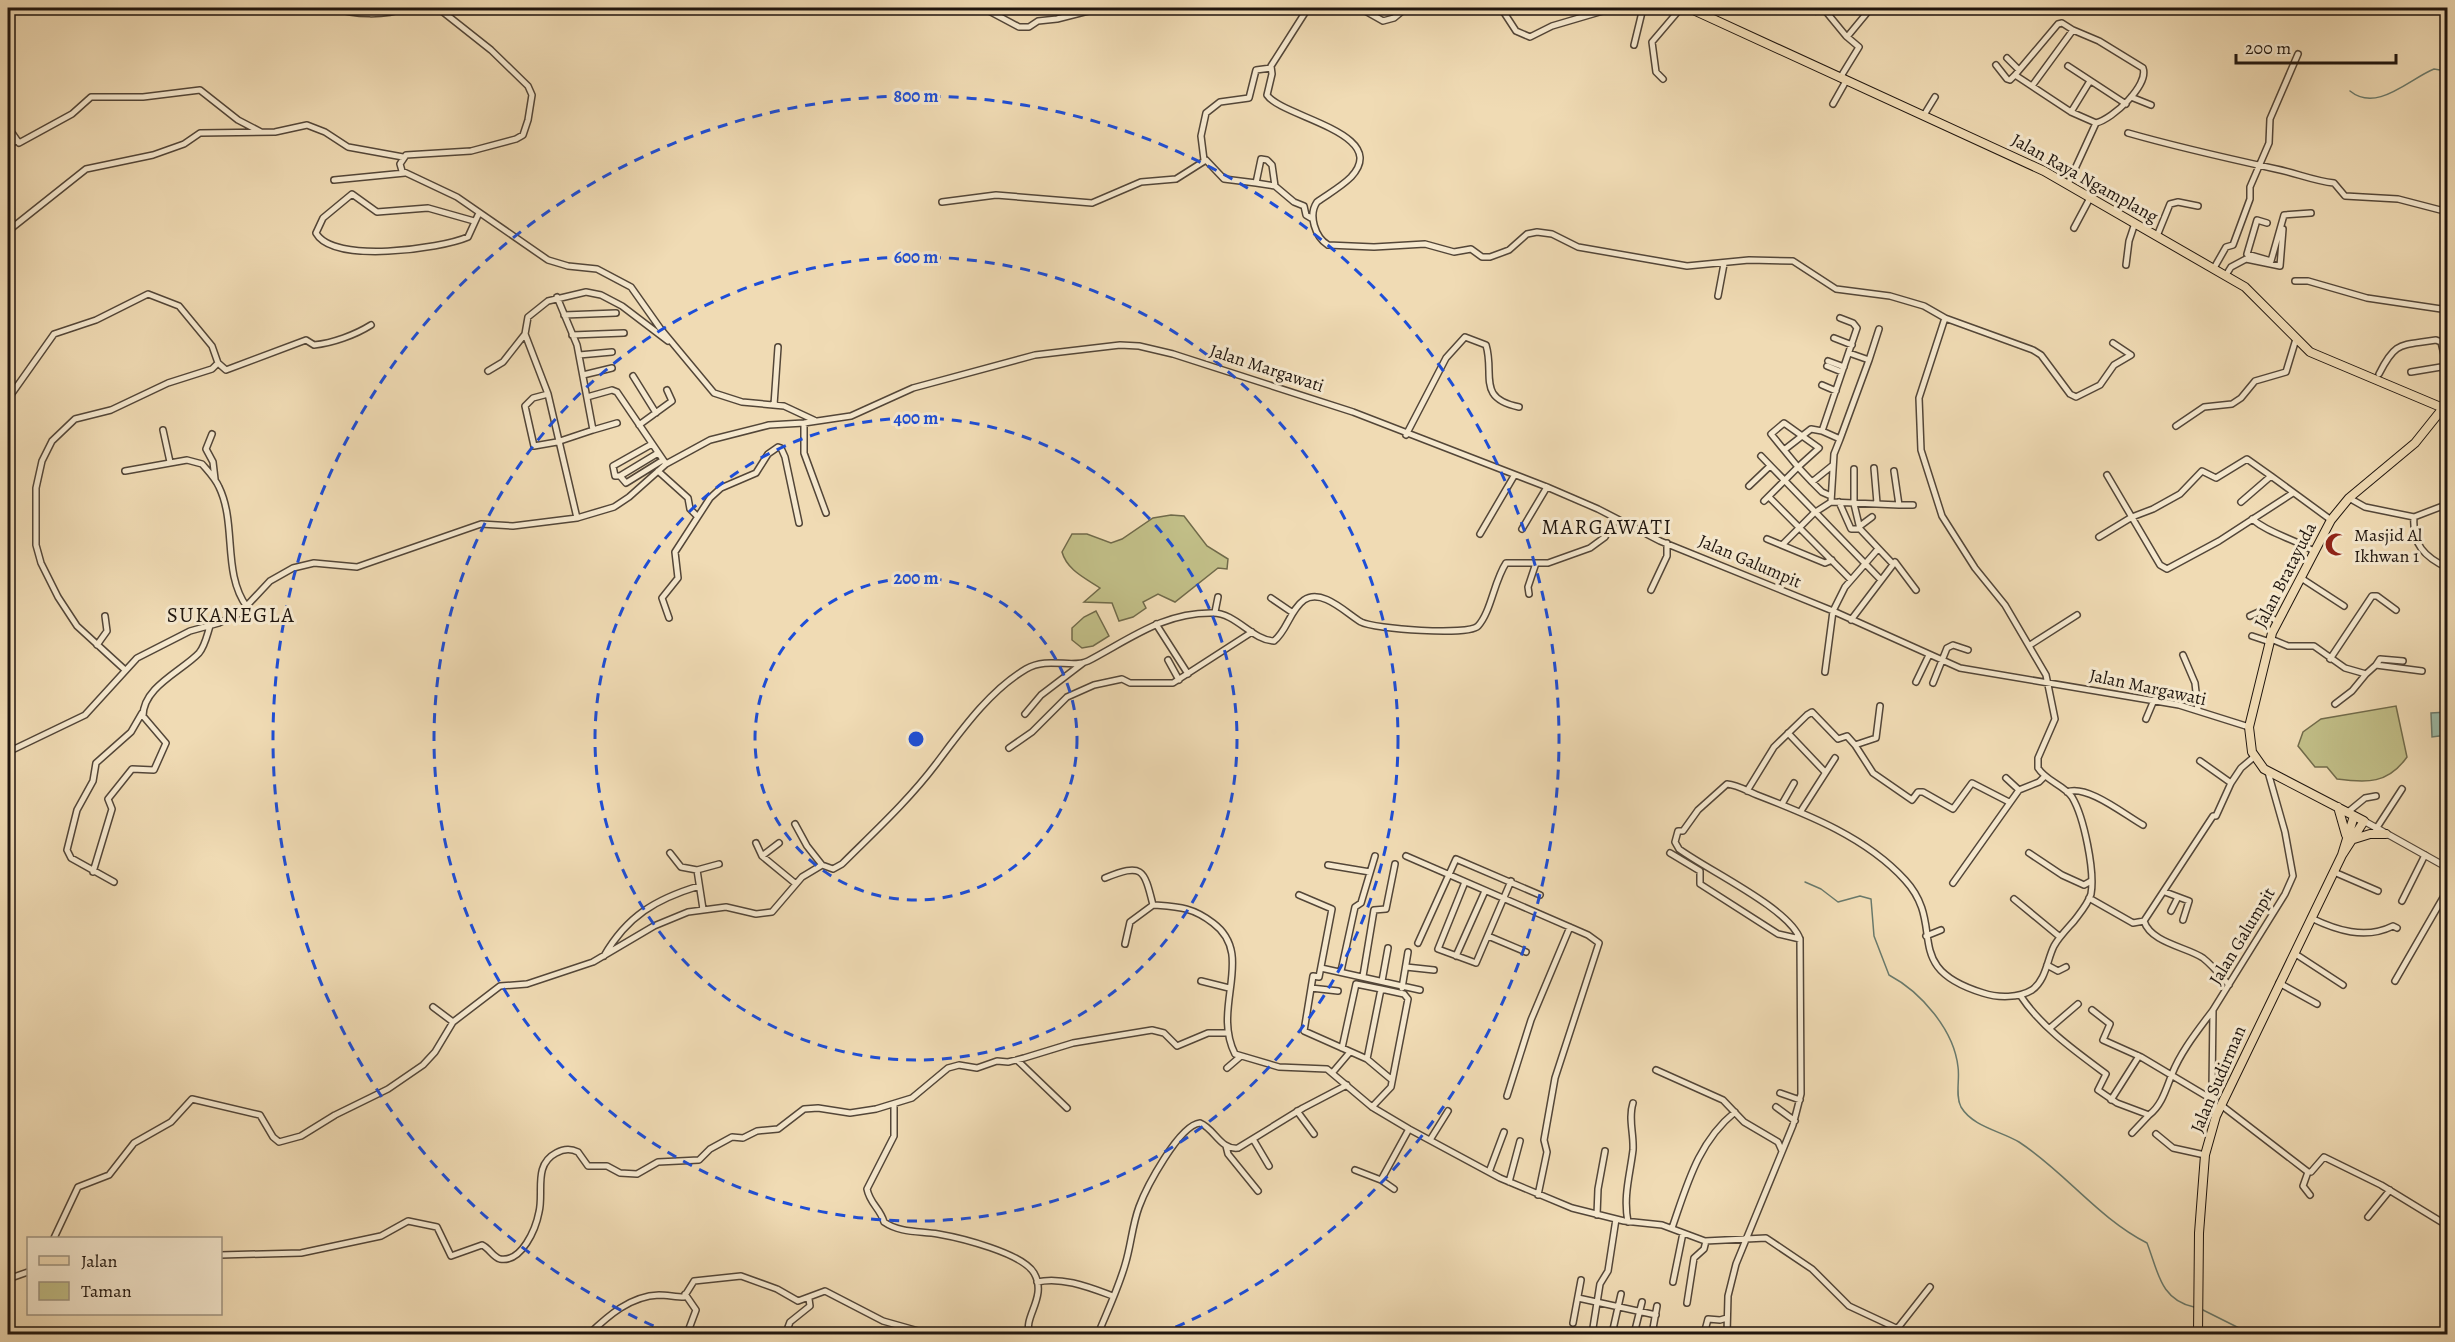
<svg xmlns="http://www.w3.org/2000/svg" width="2455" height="1342" viewBox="0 0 2455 1342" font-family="Alegreya,serif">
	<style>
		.green { fill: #c1be87; stroke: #706a4a; stroke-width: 1.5 }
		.water { fill: #9bbca9; stroke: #69796b; stroke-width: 1.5 }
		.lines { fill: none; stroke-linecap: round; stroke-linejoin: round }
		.stream { stroke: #69796b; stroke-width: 1.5 }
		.minor-casing { stroke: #534638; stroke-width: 8 }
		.tertiary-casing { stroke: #534638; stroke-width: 8 }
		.primary-casing { stroke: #1f150e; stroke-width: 10 }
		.minor { stroke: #f5e8ce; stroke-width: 5 }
		.tertiary { stroke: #f5e8ce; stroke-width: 6 }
		.primary { stroke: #f0dbb4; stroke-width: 8 }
		.ring { fill: none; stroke: #1d4ed8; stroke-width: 3; stroke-dasharray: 10 8 }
		.labels { text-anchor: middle; stroke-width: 6; stroke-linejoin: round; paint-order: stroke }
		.street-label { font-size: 18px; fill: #1f150e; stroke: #f5e8ce }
		.poi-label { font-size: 18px; fill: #1f150e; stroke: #f5e8ce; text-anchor: start }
		.quarter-label { font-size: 21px; letter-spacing: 1.5px; fill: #1f150e; stroke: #f5e8ce }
		.centre { fill: #1d4ed8; stroke: #f5e8ce; stroke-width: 3 }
		.ring-label { font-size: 18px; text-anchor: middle; font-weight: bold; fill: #1d4ed8; stroke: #f5e8ce; stroke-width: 6; stroke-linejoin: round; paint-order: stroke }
	</style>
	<rect width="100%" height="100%" fill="#f0dbb4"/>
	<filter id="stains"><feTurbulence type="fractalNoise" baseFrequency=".00333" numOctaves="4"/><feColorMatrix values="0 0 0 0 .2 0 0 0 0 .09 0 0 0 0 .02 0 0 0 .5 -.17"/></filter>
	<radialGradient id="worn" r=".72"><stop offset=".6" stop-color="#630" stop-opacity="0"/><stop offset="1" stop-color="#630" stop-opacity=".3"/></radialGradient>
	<path class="green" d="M1171,515L1184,516L1207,546L1228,559L1227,569L1218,568L1175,602L1158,594L1143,602L1146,608L1133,617L1119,621L1112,603L1084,602L1100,588C1085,578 1067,570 1062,552L1072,534H1087L1111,543L1122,539L1153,518Z
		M1096,611L1109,636L1093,646L1082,648L1072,640V628L1084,617Z
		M2396,706L2407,757C2388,784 2367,783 2337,779L2327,767H2315L2298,746L2303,732L2321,719Z"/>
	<path class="water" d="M2447,712V735L2432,737L2431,713Z"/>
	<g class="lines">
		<path class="stream" d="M2350,91C2377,113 2409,79 2434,69L2440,70L2448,75
			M1805,882L1821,889L1838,902L1860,896L1871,899L1874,936L1889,975C1921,992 1954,1030 1958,1067C1960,1079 1955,1096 1961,1107C1973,1127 2001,1131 2019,1142C2065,1172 2098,1218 2147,1243C2158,1271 2160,1300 2194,1307
			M2201,1309L2239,1328L2273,1334"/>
		<defs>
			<path id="minor" d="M334,8C353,15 386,16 405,8
				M438,8L491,50L528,86L532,95L528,120L523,135L516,139L471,151L406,155L400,164L402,171L457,197L548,260L568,266L597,269L631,287L660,328L714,393L742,402L784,406L814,420
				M921,8L923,10L949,8
				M951,8L989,11L1019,27H1029L1038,21L1057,19L1100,8
				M1308,8L1271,66L1272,74L1267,95C1281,117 1392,133 1351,177C1341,187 1328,194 1317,202C1308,215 1315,237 1328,245L1374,247L1425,244L1454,252L1471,249L1482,257H1490L1509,250L1527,234L1537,232L1552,234L1578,247L1687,266L1749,260L1793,261L1836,289L1890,296L1924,306L1945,318L2033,350L2041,355L2070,394L2076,397L2100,385L2114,365L2131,355L2113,343
				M1360,8L1383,21L1394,18L1406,8
				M1501,8L1516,31L1530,37L1552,26L1613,8
				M1823,8L1846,36L1859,47L1840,78
				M1816,11L1821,8
				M1847,37L1871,8
				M1634,45L1643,8
				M2007,58L2019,70
				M1996,65L2007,79L2010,80L2015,75
				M2068,66L2126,104
				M1663,79L1656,72L1652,42L1681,8
				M2032,86L2073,30L2099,41L2143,68C2149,85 2113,119 2096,123L2071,112L2015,75L2058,24L2062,23L2073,30
				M2131,97L2151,105
				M1833,104L1846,81
				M2071,112L2090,81
				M1924,115L1935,97
				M8,127L19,143L72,114L91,97H143L200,90L238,120L261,132
				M2128,133C2177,147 2226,158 2276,169C2296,173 2314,181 2334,183L2345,196L2398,199L2448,212
				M8,145L16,141
				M1204,160L1201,136L1206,113L1220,102L1249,98L1256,70L1271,68
				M334,180L405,173
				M1256,183L1275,186
				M2068,184L2096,123
				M942,202L996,195L1092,203L1141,182L1176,179L1206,160L1224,179L1256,183L1261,159L1267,160L1272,165L1275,186L1294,202L1304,206L1306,215L1311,218
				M474,221L428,208L377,212L352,194L323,218L316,233C333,264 440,249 468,237L479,213
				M2267,223L2257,220L2247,254L2271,261L2284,215L2311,213
				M2074,228L2090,198
				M8,231L86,169L153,155L184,144L200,133L275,132L307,125L325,132L348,147L403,157
				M2157,236L2170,204L2178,202L2198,206
				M2126,265L2129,241L2135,223
				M2214,268L2226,247L2233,245L2250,199V187L2269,143L2270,119L2298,54
				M2226,275L2231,267L2246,259L2280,266L2283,229
				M2295,281H2308L2367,298L2448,310
				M1718,296L1724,264
				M564,315L616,313
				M572,335L624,333
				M1834,338L1852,345
				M579,355L612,352
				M1869,360L1879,329
				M1828,361L1844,367
				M218,363L226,370L306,340L314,345C333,343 355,335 371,325
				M1827,366L1842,372
				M488,371L503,362L525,334
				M2411,372L2447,366
				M2379,374C2396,340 2401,346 2436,340L2441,342L2448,371
				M583,375L612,368
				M633,376L656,413
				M1822,385L1836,391
				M548,394L533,398L525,406L534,446L557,442L593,430L577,345L557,297
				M587,397L612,390L617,392L666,464
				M8,399L54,334L96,320L148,294L179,306L212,346L218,363L212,369L168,383L111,410L75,419L52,441L42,461L36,488V545L41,563L58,597L77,626L124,669
				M774,405L778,347
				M804,423V453L826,513
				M639,425L672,401L667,390
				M2176,426L2204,407L2232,404L2241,398L2255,381L2286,372L2296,339
				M163,430L170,462
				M593,430L617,423
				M212,434L206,449L213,462L215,479
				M1406,435L1446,358L1465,337L1486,345C1495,375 1476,398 1519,407
				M1840,439L1869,360L1849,353
				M652,444L613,466L615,476H620L658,453
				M1784,450L1771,434L1784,423L1819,448L1798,467L1812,482L1833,465
				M1761,456L1881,580
				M1874,468L1877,503
				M1854,469V504L1860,529L1893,564
				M125,471L187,460L202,464C208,471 215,478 219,487C237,524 222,573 247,607
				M658,471L688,498L690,509L697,516
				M2107,475L2160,565L2167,569L2219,541L2293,493
				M620,476L626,483L663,460
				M1812,482L1822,492L1831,496
				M1749,486L1770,466
				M1769,497L1851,580
				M2349,498L2365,507L2414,517L2448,504
				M1764,501L1798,467L1784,450L1811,429L1822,431
				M1831,502L1834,454L1840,439L1822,431L1857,328L1853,323L1840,318
				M1839,502L1851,529H1860
				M2241,502L2271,476L2331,520
				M1899,505H1913
				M2414,517C2412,544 2424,557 2448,568
				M577,518L548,394L525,334L528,317L548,301L586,292L601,295L622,306L668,341
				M2252,519C2271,535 2294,538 2315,552
				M1860,526L1872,517
				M1522,529L1547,487
				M1480,534L1514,476
				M2099,537L2132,517L2153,509L2180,494L2202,471L2216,478L2247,459L2271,476
				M1767,539L1825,563L1832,560
				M1782,545L1814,513L1831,502L1899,505L1894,471
				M2301,578L2344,606
				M1651,590L1667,556V543
				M1529,594L1528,587L1536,563
				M1271,598L1293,613
				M1215,612L1218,597
				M2250,616L2261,611L2278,622
				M669,618L662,598L678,578L675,552L710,498L721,488L756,473L768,454L778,447L781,448L785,457L799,523
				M1851,620L1895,562L1916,590
				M1156,624L1188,674
				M2252,636L2270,642
				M2271,639L2288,646H2314L2345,668L2366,674L2352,691L2335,704
				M97,645L107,631L105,616
				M2030,645L2077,615
				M2183,655L2195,683L2198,710
				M2330,659L2372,596H2377L2396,610
				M1168,660L1179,680
				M2376,665L2380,659L2403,661
				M1825,672L1833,611L1845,587L1878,549
				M2366,674L2376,665L2422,671
				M1916,682L1929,655
				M1933,683L1947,648L1953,645L1968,650
				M1025,714L1041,695L1083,663
				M2146,719L2154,700
				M1788,733L1825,772
				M1855,745L1873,773L1912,800L1918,792H1923L1953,809L1972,783L2009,802
				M1009,748L1032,732L1067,697L1094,685L1122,679L1130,683H1173L1252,632
				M8,752L85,715L137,658L190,631L219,623L240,613L270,581L293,568L314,563L357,567L481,524L513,526L577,518L614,507L629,497L666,464L710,440L769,425L804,423L851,416L913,388L1035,355L1120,345L1139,346L1173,354L1353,412L1547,487L1598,509L1660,541L1833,611L1960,668L2179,705L2249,727
				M2200,761L2231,783L2241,768L2254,757
				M2006,778L2019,790L2039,782L2045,776
				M1747,791L1774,747L1807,715L1812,712L1838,739L1847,736L1855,745L1876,738L1880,706
				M2067,792C2087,784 2125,815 2143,825
				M1782,804L1794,783
				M1801,811L1835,758
				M2348,812L2365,798L2376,796
				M795,824L807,846L822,865
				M2376,829L2402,789
				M756,843L762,856L796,884
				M670,853L681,867L697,870
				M1670,853L1700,871V884L1778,934L1800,939
				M2029,853L2062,875L2084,885L2091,881
				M762,856L779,843
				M1406,856L1588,935L1599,943L1555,1078L1544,1140L1547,1152L1538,1195
				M1328,865L1370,872
				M93,872L112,809L108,799L132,769L154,770L166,743L143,716C143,687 182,671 199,653C205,646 207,635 210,626
				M2334,872L2378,891
				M1105,878C1142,863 1144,868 1153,905C1179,907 1192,907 1213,923C1256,955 1211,1007 1235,1054L1279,1067L1327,1069L1372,1107L1409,1129L1500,1178L1572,1208L1624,1221L1662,1225L1705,1241L1766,1238L1812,1269L1849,1306L1909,1334
				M114,882L71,858L67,850L77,810L93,781L96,763L131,732L142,713
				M1465,882L1438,949L1476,963L1511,881
				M1953,883L2019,790
				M2165,892L2189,901L2183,920
				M1299,895L1332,909L1319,977L1313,976L1304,1031L1367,1059L1392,1080
				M2089,898L2133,923L2144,921L2213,816H2216L2231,783
				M2014,899L2060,937
				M2402,901L2425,855
				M703,909L697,870L719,864
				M2171,911L2178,897
				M2311,918C2336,930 2365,940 2393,926L2397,928
				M2144,921C2151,943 2187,947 2203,958C2213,966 2221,976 2229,985
				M1488,936L1526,952
				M1926,936L1941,930
				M1418,943L1456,859L1540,895
				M1125,944L1130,922L1153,905
				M2294,953L2343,985
				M604,956C627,916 656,899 699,886
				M1456,956L1485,891
				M2047,965L2058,971L2066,967
				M1406,967L1434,970
				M1321,968L1420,990
				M1341,971L1355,907L1361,903L1375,856
				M1363,976L1374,910L1386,909L1395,864
				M1201,981L1229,988
				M1382,981L1388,948
				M2395,981L2448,889
				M2279,983L2317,1004
				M1311,988L1338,991
				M1402,988L1408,952
				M2020,995C2041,1027 2075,1051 2106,1074L2098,1090L2117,1103L2149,1115C2162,1105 2166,1089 2172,1074C2181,1051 2199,1029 2213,1010
				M433,1007L453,1022
				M2092,1010L2110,1024L2103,1040L2141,1057L2213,1100
				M2050,1028L2078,1004
				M1342,1048L1356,984L1381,989
				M1367,1059L1381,989L1404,994L1408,999L1391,1087L1372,1107
				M1017,1060L1067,1108
				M1227,1068L1241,1056
				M1656,1070L1723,1100L1744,1122L1778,1142L1782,1151
				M1333,1072L1350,1052
				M1780,1093L1800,1100
				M1507,1096L1531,1020L1570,927
				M2111,1100L2139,1056
				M894,1105V1136L867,1189C870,1204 880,1208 884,1222C900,1233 919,1231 938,1234C961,1238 1022,1253 1034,1273C1048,1297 1022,1318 1030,1334
				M2221,1105L2308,1172H2311L2324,1157L2381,1185L2448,1226
				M1776,1107L1795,1121
				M1297,1111L1314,1134
				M2216,1116L2212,1089L2213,1010L2285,894L2293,876L2285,832L2268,772
				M2132,1133L2149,1115
				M2156,1134L2173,1148L2205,1155
				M1253,1139L1269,1166
				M1430,1140L1448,1111
				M1226,1146L1228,1154L1258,1191
				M1355,1170L1381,1180L1394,1189
				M1489,1172L1504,1132
				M2308,1172L2303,1186L2310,1195
				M1381,1180L1409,1129
				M1509,1182L1520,1141
				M1597,1215L1598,1189L1605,1151
				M2368,1217L2390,1190
				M1628,1222C1623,1196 1630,1175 1633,1150C1634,1133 1628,1119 1633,1103
				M1672,1228C1687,1185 1698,1142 1735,1112
				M54,1238L78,1187L109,1175L134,1143L171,1122L192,1099L260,1115L273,1137L279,1142L301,1136L335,1115L388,1089L423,1065L435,1052L453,1022L500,986L527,984L593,962L654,926L688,912L726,907L756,914L772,912L802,877L822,865L833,869L842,864C874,832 908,801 936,764C961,731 989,691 1026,669C1048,656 1072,669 1088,661C1130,639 1164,612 1213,613C1236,613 1252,640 1274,641C1287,631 1290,610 1304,600C1322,588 1346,613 1361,622C1374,629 1469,636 1478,626C1491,612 1494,581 1506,563H1548L1590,548L1605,537L1616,519
				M220,1255L301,1253L381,1236L408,1221L437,1227L451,1256L482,1245C489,1248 493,1257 500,1259C522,1263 536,1228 539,1212C544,1192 533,1165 556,1153C563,1149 570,1148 578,1152L588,1166H607L620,1173L637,1174L658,1162L699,1160L710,1149L732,1137L743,1138L757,1131L778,1129L804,1109L818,1108L850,1113L876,1109L912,1098L948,1068L959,1065L977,1068L997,1061L1008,1062L1024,1058L1073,1043L1152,1030L1164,1033L1177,1046L1208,1033H1228
				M8,1279L28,1272
				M1037,1282C1062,1276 1091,1288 1113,1296
				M1673,1282L1683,1233
				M685,1294L696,1310L687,1334
				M1578,1298L1656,1315
				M1687,1303L1694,1258L1704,1249L1706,1241
				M1573,1323L1581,1280
				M1897,1329L1930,1287
				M589,1334C608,1316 630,1296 659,1295C667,1295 676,1297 684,1297L694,1281L741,1276L777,1289L798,1301L825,1291L883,1321L929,1334
				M782,1334L787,1330L790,1322L810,1306L809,1299
				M1098,1334C1107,1312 1118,1289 1125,1265C1131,1246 1132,1226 1139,1207C1146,1188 1179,1125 1200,1123C1215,1129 1220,1150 1238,1148L1303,1108L1347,1085
				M1550,1334V1333
				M1592,1334L1600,1284L1608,1271L1616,1219
				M1612,1334L1621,1294
				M1634,1334L1642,1302
				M1652,1334L1657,1306
				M1704,1334L1708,1319L1720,1320L1727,1318
				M1727,1334L1728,1296L1736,1264L1793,1125L1801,1094L1800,939C1789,908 1707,870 1679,849L1675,842L1678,831H1683L1698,810L1727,784C1738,785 1747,791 1757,795C1809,815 1867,838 1905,880C1948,927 1899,967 1983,993C1998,998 2019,998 2032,990C2046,980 2047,960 2054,946C2059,937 2067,929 2074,921C2080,913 2088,904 2091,894C2095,871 2084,817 2072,797C2064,785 2046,781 2038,768V758L2055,719L2046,675L2005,605L1975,568L1942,516L1921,450L1919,398L1945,318
				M2185,1334L2198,1330"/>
			<path id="tertiary" d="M2364,821L2448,868"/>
			<path id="primary" d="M1689,8L2044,171L2245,287L2310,352L2443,408L2415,443L2349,498L2331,520L2272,633L2249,727L2252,752L2264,769L2364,821L2342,855L2216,1116L2205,1155L2199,1233L2198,1334
				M2338,807L2346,835
				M2354,839L2370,834H2386
				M2342,855L2354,816"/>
		</defs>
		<use href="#minor" class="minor-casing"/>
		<use href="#tertiary" class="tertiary-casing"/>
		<use href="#primary" class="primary-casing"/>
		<use href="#minor" class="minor"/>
		<use href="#tertiary" class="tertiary"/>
		<use href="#primary" class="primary"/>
	</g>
	<g class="ring">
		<circle cx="916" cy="739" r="161"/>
		<circle cx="916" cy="739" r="321"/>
		<circle cx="916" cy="739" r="482"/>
		<path d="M670 1333A643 643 0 1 1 1162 1333"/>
	</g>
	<defs>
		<symbol id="mosque-bare" viewBox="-9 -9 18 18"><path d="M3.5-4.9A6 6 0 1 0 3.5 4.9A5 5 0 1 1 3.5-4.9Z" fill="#8f2418" stroke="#f5e8ce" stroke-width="2.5" paint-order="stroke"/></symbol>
	</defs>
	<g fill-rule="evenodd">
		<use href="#mosque-bare" x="2320" y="528" width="33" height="33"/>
	</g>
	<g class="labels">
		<g class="street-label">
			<text transform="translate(2085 178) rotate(29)" y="6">Jalan Raya Ngamplang</text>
			<text transform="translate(1267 368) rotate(18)" y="6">Jalan Margawati</text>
			<text transform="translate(1750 561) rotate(23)" y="6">Jalan Galumpit</text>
			<text transform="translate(2285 575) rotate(-63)" y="6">Jalan Bratayuda</text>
			<text transform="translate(2148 687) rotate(12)" y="6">Jalan Margawati</text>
			<text transform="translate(2242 936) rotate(-59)" y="6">Jalan Galumpit</text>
			<text transform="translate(2218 1079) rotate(-67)" y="6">Jalan Sudirman</text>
		</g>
		<g class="poi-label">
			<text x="2354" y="541">Masjid Al<tspan x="2354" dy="21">Ikhwan 1</tspan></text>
		</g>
		<g class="quarter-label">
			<text x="1607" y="534">MARGAWATI</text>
			<text x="231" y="622">SUKANEGLA</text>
		</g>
	</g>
	<circle cx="916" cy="739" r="9" class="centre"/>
	<g class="ring-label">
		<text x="916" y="102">800 m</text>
		<text x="916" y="263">600 m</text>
		<text x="916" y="424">400 m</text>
		<text x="916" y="584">200 m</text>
	</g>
	<rect width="2455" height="1342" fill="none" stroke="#f0dbb4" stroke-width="30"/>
	<rect x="9" y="9" width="2437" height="1324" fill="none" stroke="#1f150e" stroke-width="3"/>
	<rect x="15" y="15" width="2425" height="1312" fill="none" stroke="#1f150e" stroke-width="1.5"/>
	<rect x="27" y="1237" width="195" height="78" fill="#f5e8ce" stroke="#9f9481" stroke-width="1.5"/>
	<rect x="39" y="1256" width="30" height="9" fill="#f0dbb4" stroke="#9f9481" stroke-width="1.5"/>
	<text x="81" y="1267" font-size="18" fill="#1f150e">Jalan</text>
	<rect x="39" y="1282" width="30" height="18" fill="#c1be87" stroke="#9f9481" stroke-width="1.5"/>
	<text x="81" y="1297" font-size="18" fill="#1f150e">Taman</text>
	<path d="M2236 54v9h160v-9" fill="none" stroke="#1f150e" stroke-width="3"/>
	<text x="2245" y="54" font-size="18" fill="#1f150e" stroke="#f5e8ce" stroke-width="4.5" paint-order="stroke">200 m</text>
	<rect width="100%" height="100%" filter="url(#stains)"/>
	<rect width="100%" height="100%" fill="url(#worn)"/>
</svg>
